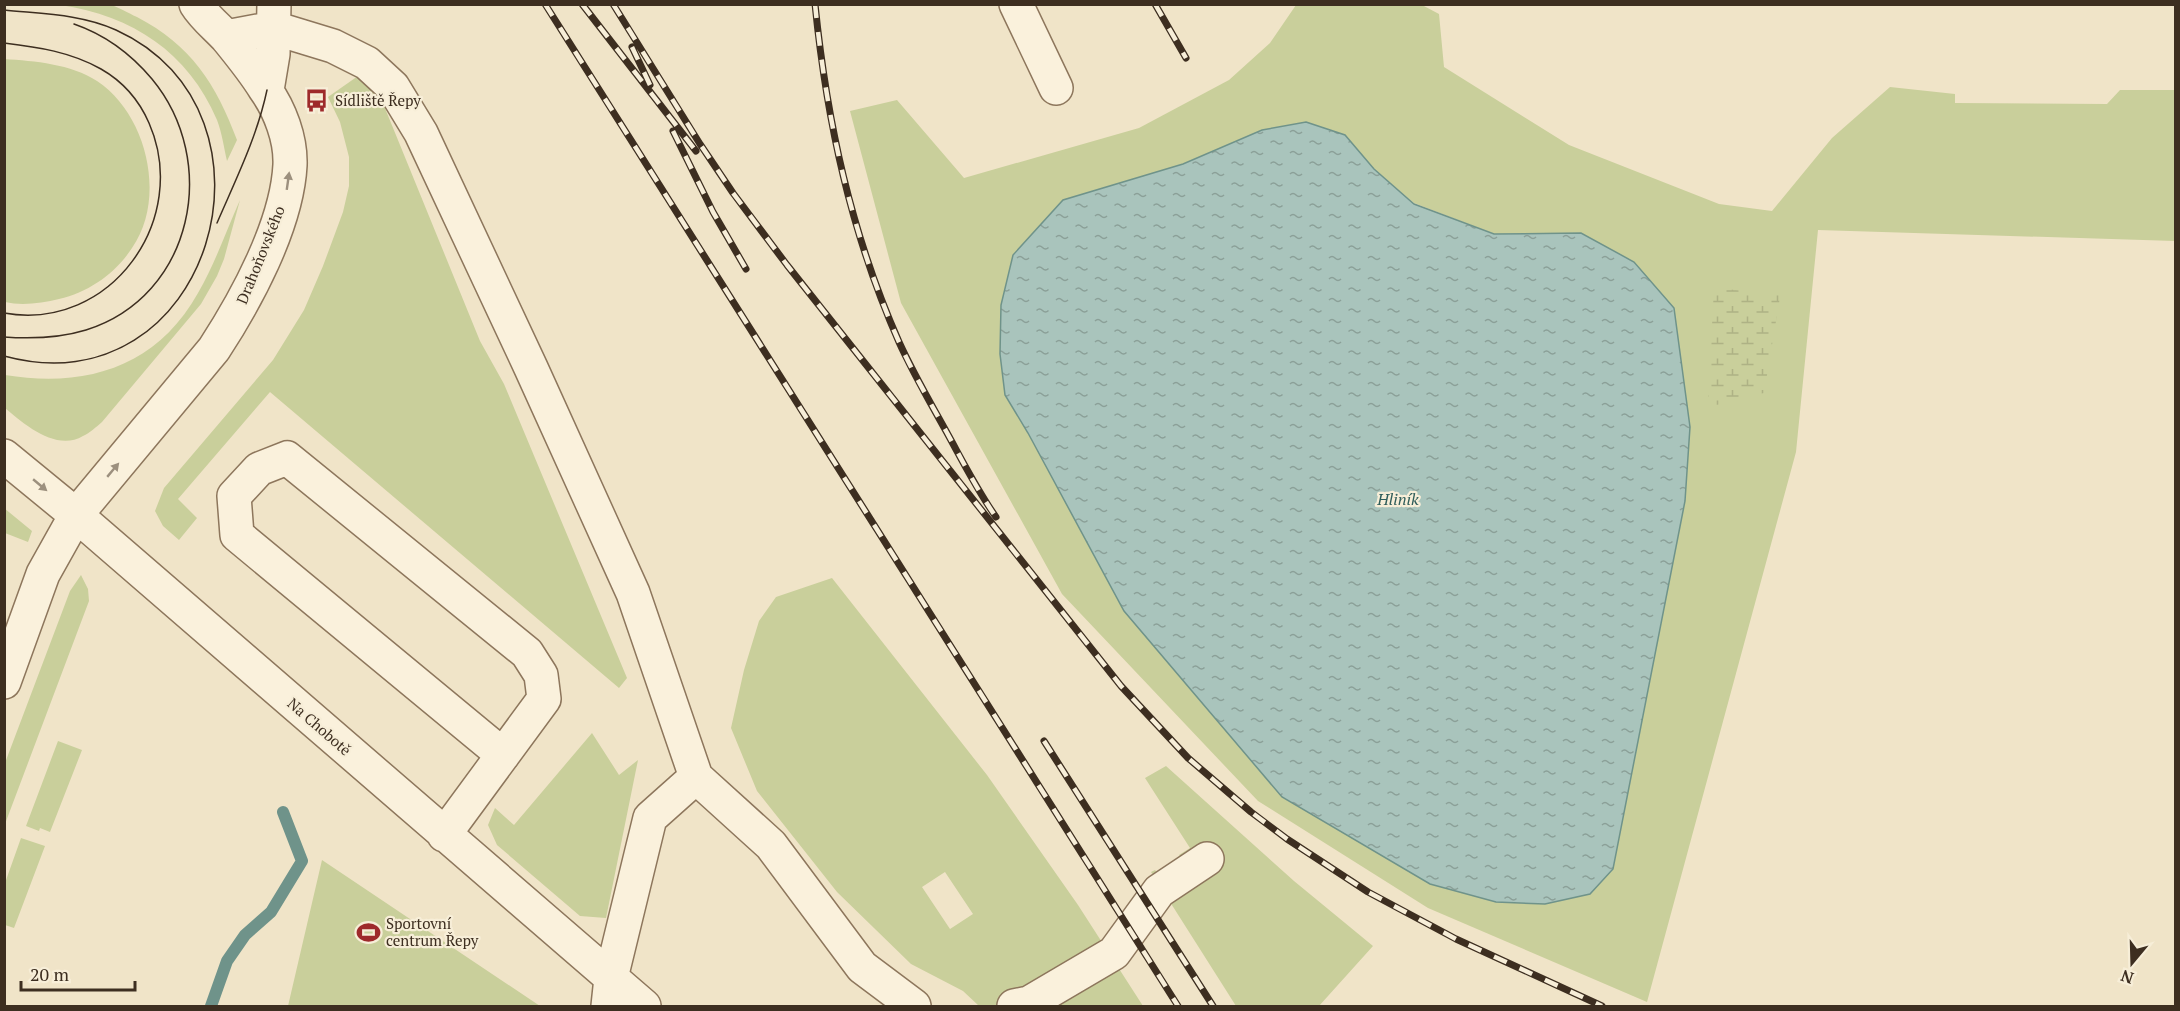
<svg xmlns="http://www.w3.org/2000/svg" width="2180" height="1011" viewBox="0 0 2180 1011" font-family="'PT Serif',serif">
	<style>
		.green { fill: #c9cf9b; fill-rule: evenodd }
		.wetland { fill: url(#wetland-marsh) }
		.water { fill: url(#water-ripples); stroke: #6f938a; stroke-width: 1.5 }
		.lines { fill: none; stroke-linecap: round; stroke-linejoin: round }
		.stream { stroke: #6f938a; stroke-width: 12 }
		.minor-casing { stroke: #8d765c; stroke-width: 36 }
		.minor { stroke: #faf1dc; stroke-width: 33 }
		.tram { stroke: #3d2e20; stroke-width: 1.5 }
		.rail-casing { stroke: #3d2e20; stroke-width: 7 }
		.rail { stroke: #f7eed8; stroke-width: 4.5; stroke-dasharray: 14; stroke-linecap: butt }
		.oneway { fill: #9c907e }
		.labels { text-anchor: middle; stroke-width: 4.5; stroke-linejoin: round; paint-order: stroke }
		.poi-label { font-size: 15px; fill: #3d2e20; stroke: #f7eed8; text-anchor: start }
		.street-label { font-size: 15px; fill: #3d2e20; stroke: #f7eed8 }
		.water-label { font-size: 16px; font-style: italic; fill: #2f5d5a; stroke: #f7eed8 }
	</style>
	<defs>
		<pattern id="wetland-marsh" width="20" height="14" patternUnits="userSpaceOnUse" patternTransform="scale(1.5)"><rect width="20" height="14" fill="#c9cf9b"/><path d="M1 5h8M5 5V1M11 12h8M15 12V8" fill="none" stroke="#aeb285"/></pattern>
		<pattern id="water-ripples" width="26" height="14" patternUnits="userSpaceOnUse" patternTransform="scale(1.5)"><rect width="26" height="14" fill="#a9c4bc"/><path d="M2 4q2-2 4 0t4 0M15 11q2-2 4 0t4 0" fill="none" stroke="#8ba098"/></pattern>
	</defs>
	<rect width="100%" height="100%" fill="#f0e4c8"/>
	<path class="green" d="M60,5C75,4 93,2 107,4C117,6 128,13 137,17C191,45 216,84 237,140L227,161C224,148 222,133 217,120C188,52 133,16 60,5Z
		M1296,5H1422L1439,14L1444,67L1569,145L1719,204L1772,211L1832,138L1890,87L1955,94V103L2107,104L2120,90H2175V241L1818,230L1796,452L1647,1002L1428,908L1258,801L1062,594L901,303L850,111L897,100L964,178L1139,128L1229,80L1270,43ZM1306,122L1345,135L1374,169L1414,203L1494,234L1581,233L1685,501L1613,869L1545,904L1496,902L1431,884L1282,797L1028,433L1005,395L1183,164L1262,130Z
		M4,59C35,61 71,64 97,81C147,114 167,198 132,248C115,274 89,292 59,299C42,303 22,306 5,302Z
		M358,76L380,96L480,341L504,384L627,678L619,688L270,392L178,499L197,518L179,540L163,526L155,511L164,488L273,360L304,310L323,266L343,212L349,186V157L340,122L328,97Z
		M240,200L224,259L217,276L201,304L102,422C96,427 90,433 83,436C56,452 24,424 5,408V375C85,388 156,368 198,293C215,264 226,231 240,200Z
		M4,508L32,531L28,542L5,533Z
		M81,575L88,589L89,601L5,824V763L70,591Z
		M832,578L987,775L1078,905L1143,1006H979L963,991L911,964L837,892L757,791L731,728L744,670L759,621L776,597ZM945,872L973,914L950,929L922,887Z
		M592,733L619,775L638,760L606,918L580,916L497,845L488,825L495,808L514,825Z
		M58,741L82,750L50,832L40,828L39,831L26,826Z
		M1166,766L1294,881L1373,946L1319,1006H1236L1151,872L1155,870L1162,878L1185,863L1179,855L1190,848L1145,778Z
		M21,838L45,846L14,928L5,925V883Z
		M322,860L540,1006H288Z"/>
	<path class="wetland" d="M1714,288L1778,294L1780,297L1764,393L1744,397L1743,403L1713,405L1708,402Z"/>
	<path class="water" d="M1306,122L1345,135L1374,169L1414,204L1494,234L1581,233L1634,262L1674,308L1690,427L1685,501L1613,869L1590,894L1545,904L1496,902L1430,884L1282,797L1124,611L1028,433L1005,395L1000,354L1001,305L1013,255L1063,200L1183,164L1262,130Z"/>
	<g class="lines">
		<path class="stream" d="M211,1006L227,961L245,935L271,912L302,861L283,812"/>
		<defs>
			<path id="minor" d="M1016,4L1056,88
				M226,37L274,28L333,46L367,63L393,87L421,133L531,368L633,593L696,777
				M267,90L273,54L274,4
				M4,456L76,515L644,1006
				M4,682L43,574L76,515L214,349C246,300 287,225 290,165C291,139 280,110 265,89C254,71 240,54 227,38C217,27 204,17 196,4
				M444,835L544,699L541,675L527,653L287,458L259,469L234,496L237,535L503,755
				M608,1006L611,978L650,818L696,777L771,845L862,967L914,1006
				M1014,1006L1029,1003L1114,953L1159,891L1207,859"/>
		</defs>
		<use href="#minor" class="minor-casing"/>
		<use href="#minor" class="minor"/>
		<path class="tram" d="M4,10C42,14 81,14 116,30C297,112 211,412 4,356
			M4,43C38,47 71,52 101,69C122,81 139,100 149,123C191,219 111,332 4,313
			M217,223C236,179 257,137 267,90
			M4,337C32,339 60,338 86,330C194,296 220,161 152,79C131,54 106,35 74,24"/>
		<defs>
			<path id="rail" d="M545,4L1178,1006
				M582,4L696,151
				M613,4L700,144L733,193L787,265L1121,686L1188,758L1251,812L1287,839L1368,892L1456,939L1602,1006
				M815,4C827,123 851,233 899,342C913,373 930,402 946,431C962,460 977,490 996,517
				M1155,4L1186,58
				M632,47L650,85
				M673,131L713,212L746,269
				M1044,741L1213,1006"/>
		</defs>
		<use href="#rail" class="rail-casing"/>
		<use href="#rail" class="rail"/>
	</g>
	<defs><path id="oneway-solid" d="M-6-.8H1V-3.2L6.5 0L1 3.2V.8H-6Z" transform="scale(1.5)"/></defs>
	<g class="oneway">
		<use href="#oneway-solid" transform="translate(288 181) rotate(-82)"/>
		<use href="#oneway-solid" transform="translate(113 470) rotate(-50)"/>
		<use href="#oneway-solid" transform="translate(40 485) rotate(40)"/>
	</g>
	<defs>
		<symbol id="bus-bare" viewBox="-9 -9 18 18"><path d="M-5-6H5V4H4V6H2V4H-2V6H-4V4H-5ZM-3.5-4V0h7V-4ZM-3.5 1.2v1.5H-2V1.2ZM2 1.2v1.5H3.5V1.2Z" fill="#9e2a2b" stroke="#f7eed8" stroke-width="2.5" paint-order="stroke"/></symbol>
		<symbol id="stadium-bare" viewBox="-9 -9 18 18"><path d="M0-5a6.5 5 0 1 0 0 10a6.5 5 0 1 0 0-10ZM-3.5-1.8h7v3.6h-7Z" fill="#9e2a2b" stroke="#f7eed8" stroke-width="2.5" paint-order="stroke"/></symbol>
	</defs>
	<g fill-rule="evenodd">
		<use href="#bus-bare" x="300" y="84" width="33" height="33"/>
		<use href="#stadium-bare" x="352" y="916" width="33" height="33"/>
	</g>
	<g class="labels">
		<g class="poi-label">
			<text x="335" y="106">Sídliště Řepy</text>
			<text x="386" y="929">Sportovní<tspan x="386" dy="17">centrum Řepy</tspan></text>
		</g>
		<g class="street-label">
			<text transform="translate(261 255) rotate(-68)" y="5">Drahoňovského</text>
			<text transform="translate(319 727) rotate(41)" y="5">Na Chobotě</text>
		</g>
		<g class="water-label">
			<text x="1398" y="505">Hliník</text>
		</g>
	</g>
	<rect width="2180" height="1011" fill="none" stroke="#3d2e20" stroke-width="12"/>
	<g transform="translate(2132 963) rotate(199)" stroke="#f7eed8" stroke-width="4.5" paint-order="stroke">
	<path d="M0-4.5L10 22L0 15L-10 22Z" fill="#3d2e20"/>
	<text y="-9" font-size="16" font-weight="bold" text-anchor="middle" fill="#3d2e20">N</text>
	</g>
	<path d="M21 981v9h114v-9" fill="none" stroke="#3d2e20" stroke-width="3"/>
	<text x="30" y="981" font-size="18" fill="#3d2e20" stroke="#f7eed8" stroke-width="4.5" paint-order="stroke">20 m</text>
</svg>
